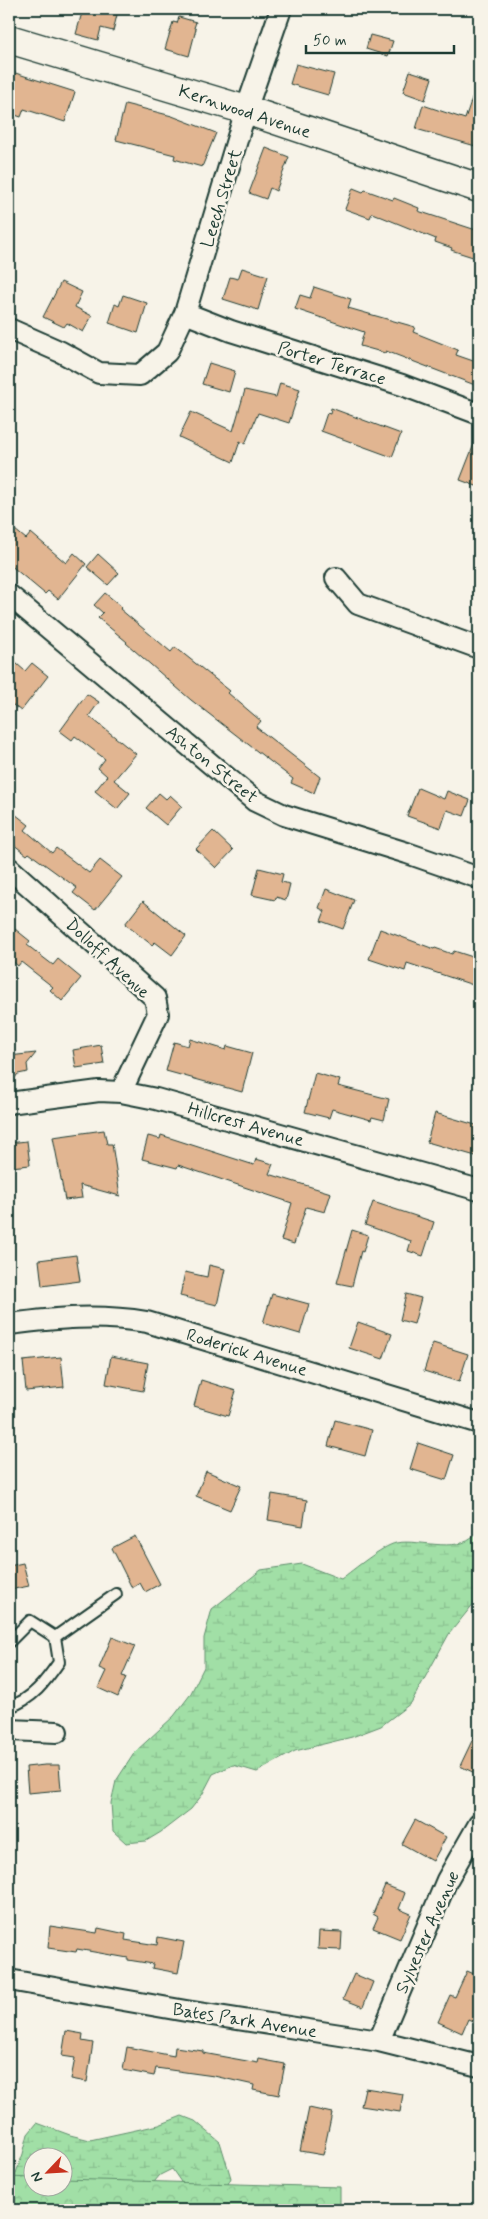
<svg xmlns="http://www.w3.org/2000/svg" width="488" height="2219" viewBox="0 0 488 2219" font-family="Mynerve,sans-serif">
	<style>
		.wetland { fill: url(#wetland-marsh); stroke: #608e6d; fill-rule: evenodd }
		.park { fill: url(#park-crowns); stroke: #608e6d }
		.building { fill: #e1b591; stroke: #1f3d34 }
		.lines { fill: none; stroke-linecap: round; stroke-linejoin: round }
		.lane-casing { stroke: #1f3d34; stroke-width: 14 }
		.street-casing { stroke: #1f3d34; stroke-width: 24 }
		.secondary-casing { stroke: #1f3d34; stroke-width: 31 }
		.lane { stroke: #f7f3e8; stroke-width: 10 }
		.street { stroke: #f7f3e8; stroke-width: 20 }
		.secondary { stroke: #f7f3e8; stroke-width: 28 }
		.labels { text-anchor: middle; stroke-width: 5; stroke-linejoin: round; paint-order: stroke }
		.street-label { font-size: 18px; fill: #1f3d34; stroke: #f7f3e8 }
	</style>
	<defs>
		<pattern id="wetland-marsh" width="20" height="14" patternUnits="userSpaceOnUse" patternTransform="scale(1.25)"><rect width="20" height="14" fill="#a1dfa6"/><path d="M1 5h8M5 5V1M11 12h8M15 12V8" fill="none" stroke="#8ac090"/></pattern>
		<pattern id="park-crowns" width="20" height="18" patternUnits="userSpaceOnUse" patternTransform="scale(1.25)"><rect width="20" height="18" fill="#a1dfa6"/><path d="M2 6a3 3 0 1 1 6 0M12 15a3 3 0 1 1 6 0" fill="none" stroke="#8ac090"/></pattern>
	</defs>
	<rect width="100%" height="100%" fill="#f7f3e8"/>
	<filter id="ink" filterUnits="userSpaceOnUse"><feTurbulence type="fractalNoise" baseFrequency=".02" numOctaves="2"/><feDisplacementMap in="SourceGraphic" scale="10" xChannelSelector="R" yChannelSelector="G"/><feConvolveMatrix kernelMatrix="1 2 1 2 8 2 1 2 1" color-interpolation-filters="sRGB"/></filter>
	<g filter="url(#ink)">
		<path class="wetland" d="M479,1530V1597L449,1634L411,1703L381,1726L352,1737L295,1751L257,1772L233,1765L213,1774L202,1795L191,1809L161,1832L146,1841L126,1843L113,1831L111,1803L116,1781L135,1752L174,1716L190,1695L204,1667V1638L212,1609L261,1570L302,1564L341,1579C353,1570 382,1546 396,1543C421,1538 463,1557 479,1530Z
			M182,2116L195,2121L220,2142L231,2178L223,2194L190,2195L172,2169L160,2175L130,2210H9V2185L14,2178L23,2154L28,2134L37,2123L70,2135L90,2140L159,2125ZM32,2156H62V2186H32Z"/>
		<path class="park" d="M9,2177L32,2178V2186H62L63,2179L340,2187V2210H9Z"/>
		<path class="building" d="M83,9H107L106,12L117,15L113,31L101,28L98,40L76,34Z
			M179,17L196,22L194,28L196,29L189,56L165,49L173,22L177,23Z
			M370,35L393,41L388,56L366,49Z
			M296,64L334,74L328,95L290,84Z
			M9,71L75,92L65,122L24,109L21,117L9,113Z
			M410,71L432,78L425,100L403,92Z
			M476,86H479V147L416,129L423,105L465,119Z
			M125,104L172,116L216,133L202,167L174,159L175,155L116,140Z
			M266,148L289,157L276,191L270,188L266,199L249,193Z
			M353,188L363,192L365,190L393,200L394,198L419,208L418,211L479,231V259L451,250L452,248L435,242L436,239L372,213L370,218L345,209Z
			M242,268L268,276L258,310L223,299L230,277L238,279Z
			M61,282L82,292L75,307L92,316L83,332L67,323L64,327L43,317Z
			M314,287L351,299L348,308L415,327L413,332L458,350L456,355L479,363V373L475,385L386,351L385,353L360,346L364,332L295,309L300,295L310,298Z
			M123,295L147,303L138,333L109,323L115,304L119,306Z
			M209,363L235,371L229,392L202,384Z
			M280,383L300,389L289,423L258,413L245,444L240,441L233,462L179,437L191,412L233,431L245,390L276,397Z
			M331,408L401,434L392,457L321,431L327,413L330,414Z
			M478,434L479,435V487L460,480Z
			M9,525L26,539L31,533L66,563L74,553L86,564L58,599L48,591L45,594L9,564Z
			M98,554L119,573L108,585L87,567Z
			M105,593L122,607L120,609L171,652L175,647L230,691L228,693L261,721L256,727L320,777L314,793L291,783L293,779L191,700L126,643L127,642L98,618L103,613L94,605Z
			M9,657L25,671L32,663L48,676L21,711L9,702Z
			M87,694L99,702L89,716L136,754L114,780L130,793L117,809L95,791L107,776L98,768L105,759L75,736L72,740L60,731Z
			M418,788L444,799L447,791L470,800L464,816L447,810L441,828L407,816Z
			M159,793L166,799L170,795L182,806L166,825L146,808Z
			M15,814L29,825L25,830L52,853L56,848L89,873L100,860L122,877L95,910L73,893L77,888L29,853L27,855L13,844L9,849V816L11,819Z
			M213,831L233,850L216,868L196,849Z
			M259,868L283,874L281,882L290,884L286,900L276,897L275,900L252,895Z
			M326,889L354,900L343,929L321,921L325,911L319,908Z
			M143,901L186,936L172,955L155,942L152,945L125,924Z
			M15,929L30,941L27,945L53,965L58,959L81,978L62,1001L50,990L53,987L21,962L18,966L9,958V938Z
			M380,929L434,949L435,948L452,954L454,951L479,959L473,985L407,963L405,971L369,959Z
			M190,1039L226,1050L227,1046L252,1053L242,1092L166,1071L174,1042L188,1046Z
			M101,1045L104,1064L76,1068L73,1050Z
			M36,1053L27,1064L28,1072L18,1074L9,1085V1056Z
			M315,1073L340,1080L338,1086L389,1099L384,1120L372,1117L371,1120L332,1109L329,1118L305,1112Z
			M435,1113L479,1126V1157L427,1142Z
			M104,1130L107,1144H112L120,1196L80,1185L82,1198L65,1200L53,1137Z
			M161,1135L254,1165L256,1159L273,1164L269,1174L331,1193L325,1212L306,1207L294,1244L281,1240L292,1203L178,1165L177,1168L142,1159L148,1136L160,1139Z
			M27,1141L30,1165L11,1167L9,1163V1143Z
			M373,1202L434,1222L423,1256L408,1251L411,1241L365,1225Z
			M352,1230L368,1235L363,1252L361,1251L352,1286L337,1283Z
			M76,1255L80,1281L42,1286L39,1260Z
			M209,1265L225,1269L217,1305L180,1296L185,1272L207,1277Z
			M272,1294L309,1304L300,1334L263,1323Z
			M406,1294L421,1298L414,1324L400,1320Z
			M358,1322L392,1334L383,1359L349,1348Z
			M433,1343L468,1354L459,1382L424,1371Z
			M111,1356L148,1363L143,1391L106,1384Z
			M61,1357L64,1387L26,1391L23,1361Z
			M201,1380L236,1391L228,1416L194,1406Z
			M335,1420L372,1430L365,1456L328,1446Z
			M418,1443L454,1455L446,1480L410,1469Z
			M206,1471L241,1486L230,1510L196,1496Z
			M272,1494L307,1500L303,1526L268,1520Z
			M135,1536L160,1584L145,1592L140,1583L132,1588L112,1548Z
			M23,1563L29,1586L9,1590V1566Z
			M112,1637L135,1646L122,1676L126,1677L118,1697L98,1688L106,1671L99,1668Z
			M479,1726V1775L460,1766Z
			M45,1765H59L61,1790L28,1793L26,1767Z
			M415,1820L446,1837L433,1861L402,1844Z
			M385,1885L405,1893L399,1909L411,1914L400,1939L373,1928L378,1917L373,1914Z
			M50,1926L97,1933L98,1928L126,1934L125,1940L157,1945L158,1937L184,1942L178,1973L152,1968L153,1964L128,1960V1958L77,1949L76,1952L48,1948Z
			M319,1931L342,1932L341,1950L318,1949Z
			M467,1971L479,1976V2024L468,2019L462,2033L438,2022L450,1995L455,1997Z
			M354,1974L373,1982L363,2007L343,1999Z
			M66,2031L83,2034L82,2041L93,2043L87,2082L71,2079L75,2058L62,2056Z
			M127,2047L174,2056L175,2047L203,2051V2053L258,2063L259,2059L285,2064L279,2095L253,2090L254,2085L214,2076L156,2068L154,2076L123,2070Z
			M365,2088L403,2094L400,2112L361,2106Z
			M309,2108L332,2113L323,2155L300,2151Z"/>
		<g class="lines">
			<defs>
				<path id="lane" d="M9,1642L30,1621L55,1637L116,1594
					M9,1707C33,1699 45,1682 59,1662L55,1637"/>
				<path id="street" d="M185,313L231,331L402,385L479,414
					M9,329L61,352L99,373L140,375L167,352L185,313L246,110L281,9
					M336,578L358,604L479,648
					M9,595L255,801L284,815L407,853L479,878
					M9,868L155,998L158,1014L121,1092
					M9,1103L99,1091L121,1092L156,1099L479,1190
					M9,1324C58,1318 97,1314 147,1322L479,1423
					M9,1730L57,1732
					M9,1980L186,2011L379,2041L479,2066
					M379,2041L447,1880L479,1824"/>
				<path id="secondary" d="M9,39L246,110L479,188"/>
			</defs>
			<use href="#lane" class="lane-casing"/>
			<use href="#street" class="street-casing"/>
			<use href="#secondary" class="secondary-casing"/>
			<use href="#lane" class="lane"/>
			<use href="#street" class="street"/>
			<use href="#secondary" class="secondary"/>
		</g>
	</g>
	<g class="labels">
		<g class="street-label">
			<text transform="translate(245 111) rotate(18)" y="6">Kernwood Avenue</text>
			<text transform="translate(221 198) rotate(-73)" y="6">Leech Street</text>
			<text transform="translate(332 363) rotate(17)" y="6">Porter Terrace</text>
			<text transform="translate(212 764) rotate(39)" y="6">Ashton Street</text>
			<text transform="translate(108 958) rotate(43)" y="6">Dolloff Avenue</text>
			<text transform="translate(246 1124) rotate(16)" y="6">Hillcrest Avenue</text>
			<text transform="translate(247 1352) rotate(17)" y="6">Roderick Avenue</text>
			<text transform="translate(427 1932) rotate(-66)" y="6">Sylvester Avenue</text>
			<text transform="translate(245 2020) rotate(9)" y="6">Bates Park Avenue</text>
		</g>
	</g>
	<rect width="488" height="2219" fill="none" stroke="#f7f3e8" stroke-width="30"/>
	<rect x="15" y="15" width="458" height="2189" fill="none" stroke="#1f3d34" stroke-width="2" filter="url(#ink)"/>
	<g transform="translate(48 2172) rotate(245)"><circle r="24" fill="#f7f3e8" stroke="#a1aaa0"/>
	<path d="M0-4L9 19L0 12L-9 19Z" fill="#c8321e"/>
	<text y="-8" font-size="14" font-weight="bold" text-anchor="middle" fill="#1f3d34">N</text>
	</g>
	<path d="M306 45v8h148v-8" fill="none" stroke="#1f3d34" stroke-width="2.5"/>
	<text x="313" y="45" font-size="15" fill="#1f3d34" stroke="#f7f3e8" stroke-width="4" paint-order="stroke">50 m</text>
</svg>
